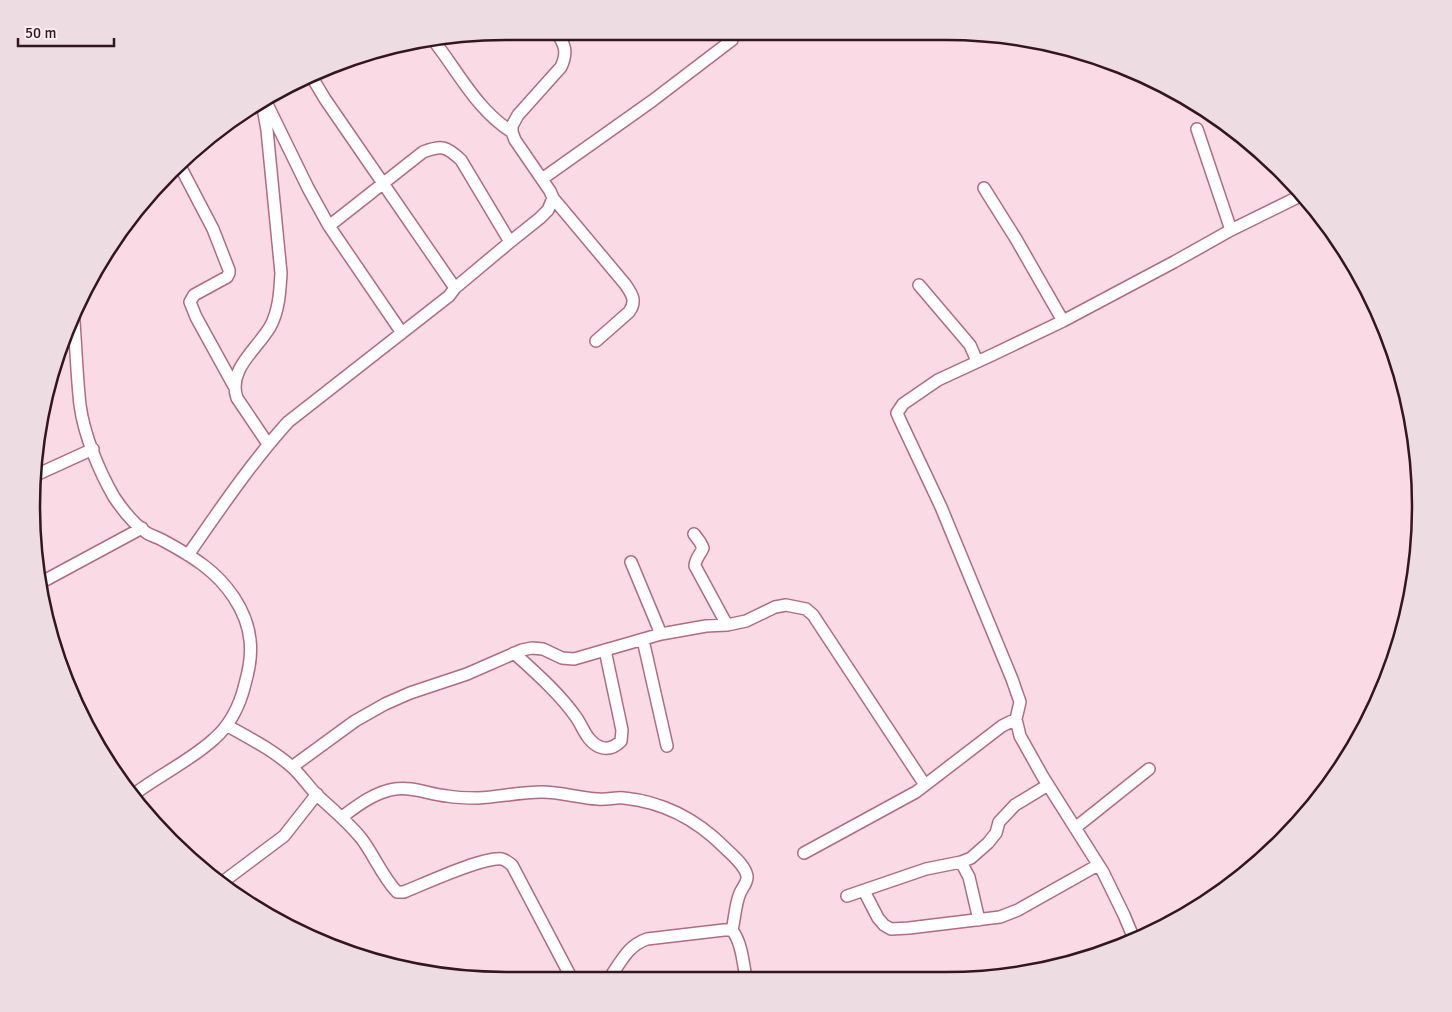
<svg xmlns="http://www.w3.org/2000/svg" width="1452" height="1012" viewBox="0 0 1452 1012" font-family="Signika,sans-serif">
	<style>
		.lines { fill: none; stroke-linecap: round; stroke-linejoin: round }
		.minor-casing { stroke: #b06b85; stroke-width: 14 }
		.minor { stroke: #fff; stroke-width: 11 }
		.rim { fill: none; stroke: #321721; stroke-width: 2.5 }
	</style>
	<rect width="100%" height="100%" fill="#fadae5"/>
	<g class="lines">
		<defs>
			<path id="minor" d="M434,41C459,73 477,110 512,132
				M313,79L325,99L455,288
				M262,102L267,130L281,273C280,291 279,311 270,327C257,349 227,370 237,398L268,444
				M266,102L308,188L329,226L402,333
				M1197,129L1231,230L1304,194
				M180,166L213,229L229,270V273L227,277L194,295L190,302L196,317L234,386
				M542,179L652,101L732,40
				M984,188L1016,239L1063,321
				M553,198L625,284C632,294 637,301 629,312L596,341
				M329,226L423,152C442,145 446,146 461,160L510,242
				M919,285L970,345L977,361
				M73,316L74,322C76,349 77,378 80,405C84,435 99,471 114,497C122,509 135,525 147,533C152,536 159,538 164,541C177,548 191,556 203,565C226,582 247,610 250,640C252,655 249,670 245,684C240,705 230,725 214,739C190,761 159,775 133,795
				M36,475L93,449
				M694,534L700,542L703,548C700,555 695,559 695,566L727,625
				M188,555C220,509 251,463 288,422L449,296L455,288L510,242L540,218L548,210L553,198L550,191L515,140L512,132V126L518,115L561,67C568,52 565,45 556,31
				M631,562L661,634
				M40,583L142,528
				M643,640L667,746
				M514,653C536,673 559,693 576,717C583,727 587,742 600,747C608,750 615,747 621,741L622,730L605,650
				M228,726C249,738 273,750 292,767C301,775 308,786 317,795C333,810 347,821 361,838C374,855 382,876 397,892H404C424,884 484,856 502,859C506,860 509,863 512,865L572,979
				M292,767L355,721L385,704L410,693L467,674L522,650L532,648L543,649L562,658L574,659L661,634L706,626L727,625L746,621L775,607L786,605L806,609L813,615L925,785
				M342,817C358,805 375,792 395,789C412,786 431,795 447,796C457,798 468,798 478,798C499,797 520,792 542,792C561,792 579,798 598,799C607,800 616,797 624,798C663,802 697,820 724,847C732,855 745,865 747,876C748,882 742,888 740,893C735,905 735,918 732,930
				M1075,828L1149,769
				M804,853L916,792L1002,726L1016,719
				M961,862L969,877L979,920
				M220,884L284,836L317,794
				M864,891L878,918L884,925L891,929L909,928L1000,917L1018,910L1098,865
				M847,896L926,869L961,862L971,858L988,843L996,833L999,822L1015,805L1048,785
				M1134,939L1124,915L1103,872L1043,777L1020,736L1016,719L1020,702L1012,679L941,507L900,420L897,413L903,404L938,380L992,355L1063,321L1174,262L1231,230
				M609,979C621,962 627,946 647,939L724,930H732C742,943 743,963 746,978"/>
		</defs>
		<use href="#minor" class="minor-casing"/>
		<use href="#minor" class="minor"/>
	</g>
	<path d="M0 0H1452V1012H0ZM506 40H946A466 466 0 0 1 1412 506V506A466 466 0 0 1 946 972H506A466 466 0 0 1 40 506V506A466 466 0 0 1 506 40Z" fill="#eddce1" fill-rule="evenodd"/>
	<path class="rim" d="M506 40H946A466 466 0 0 1 1412 506V506A466 466 0 0 1 946 972H506A466 466 0 0 1 40 506V506A466 466 0 0 1 506 40Z"/>
	<path d="M18 38v8h96v-8" fill="none" stroke="#321721" stroke-width="2.5"/>
	<text x="25" y="38" font-size="15" fill="#321721" stroke="#fdedf2" stroke-width="4" paint-order="stroke">50 m</text>
</svg>
